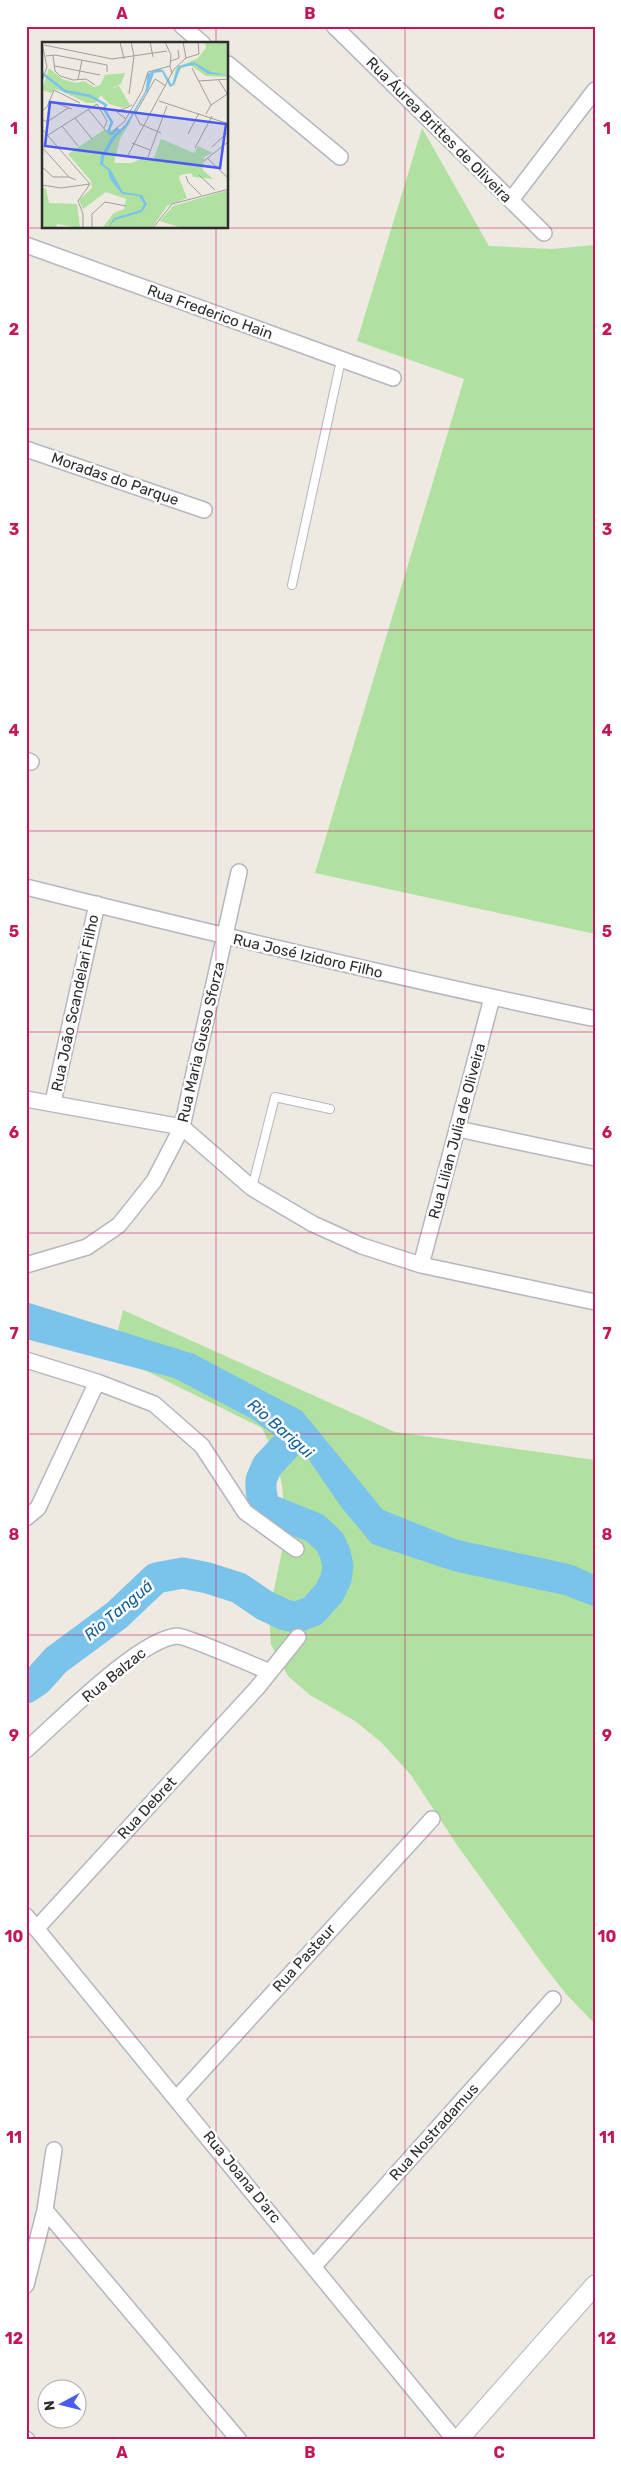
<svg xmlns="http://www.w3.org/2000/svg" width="621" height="2466" viewBox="0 0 621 2466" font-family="Rubik,sans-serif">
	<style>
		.green { fill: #b1e1a1 }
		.water { fill: #7ac3ea }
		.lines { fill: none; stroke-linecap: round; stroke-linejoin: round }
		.river { stroke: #7ac3ea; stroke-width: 31 }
		.service-casing { stroke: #b4b6c0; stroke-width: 10 }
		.minor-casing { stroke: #b4b6c0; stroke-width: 18 }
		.tertiary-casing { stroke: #b4b6c0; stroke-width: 21 }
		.service { stroke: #fff; stroke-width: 8 }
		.minor { stroke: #fff; stroke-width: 15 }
		.tertiary { stroke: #fff; stroke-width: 19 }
		.grid { fill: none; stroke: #c2185b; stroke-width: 1; stroke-opacity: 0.55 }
		.labels { text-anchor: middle; stroke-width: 5; stroke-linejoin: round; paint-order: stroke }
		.street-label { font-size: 15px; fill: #2d2d2d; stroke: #fff }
		.water-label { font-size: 16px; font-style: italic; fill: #14619b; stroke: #fff }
		.inset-river { fill: none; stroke: #7ac3ea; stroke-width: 2.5 }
		.inset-road { fill: none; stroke: #a19e99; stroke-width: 1 }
		.view { fill: #4a5bf2; fill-opacity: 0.15; stroke: #4a5bf2; stroke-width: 2.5 }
		.inset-edge { fill: none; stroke: #2d2d2d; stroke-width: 2.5 }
		.neatline { fill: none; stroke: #c2185b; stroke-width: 2 }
		.grid-label { font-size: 16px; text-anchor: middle; font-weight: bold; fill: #c2185b }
	</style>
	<rect width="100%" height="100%" fill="#eee9e1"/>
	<path class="green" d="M422,128L489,246L552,249L595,245V934L315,873L464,379L357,341Z
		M123,1310L395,1432L595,1460V2024L566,1994L542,1963L457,1845L411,1775L381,1742L355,1721L310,1695L288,1676L271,1645L269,1614L282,1551L285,1516L282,1485L275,1455L262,1428L112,1354Z"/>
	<path class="water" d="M26,1302L194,1354L302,1411L383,1510L458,1540L573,1565L595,1575V1607L564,1595L453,1571L372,1544L342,1508L309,1460L252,1419L174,1378L26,1339Z"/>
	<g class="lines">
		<path class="river" d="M26,1688L38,1680L56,1660L117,1615L156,1578L183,1573L208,1578L239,1588L264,1605L285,1615L297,1617L313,1611L329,1593L336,1579L338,1566L335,1553L330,1542L315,1528L268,1509L263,1502L261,1490V1480L267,1466L293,1438"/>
		<defs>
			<path id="service" d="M292,585L341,360
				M252,1188L275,1097L330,1109"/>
			<path id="minor" d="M182,26L203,44
				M334,26L544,233
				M228,64L340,157
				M511,200L595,90
				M26,245L393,378
				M26,449L204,510
				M26,760L31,762
				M26,887C214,934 402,979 591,1018
				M26,1099L182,1127L252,1188L313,1224L362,1246L421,1265L595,1302
				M53,1102L97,904
				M458,1129L595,1158
				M26,1265L87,1247L119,1225L154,1181L182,1127L239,872
				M421,1265L492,998
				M26,1360L97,1382L154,1404L202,1446L245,1512L296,1549
				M26,1518L38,1508L97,1382
				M26,1750C58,1722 139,1639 177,1636C187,1636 255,1666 270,1672
				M26,1916L455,2440
				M36,1929L257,1688L298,1637
				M177,2098L432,1819
				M45,2210L239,2440
				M314,2266L553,1999
				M26,2285L45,2210L54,2150
				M26,2439L27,2440"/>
			<path id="tertiary" d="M458,2440L595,2285"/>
		</defs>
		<use href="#service" class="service-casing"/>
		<use href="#minor" class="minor-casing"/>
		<use href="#tertiary" class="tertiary-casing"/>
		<use href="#service" class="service"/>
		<use href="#minor" class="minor"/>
		<use href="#tertiary" class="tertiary"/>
	</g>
	<path class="grid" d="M216,26V44M405,26V2440M26,228H595M216,228V2440M26,429H595M26,630H595M26,831H595M26,1032H595M26,1233H595M26,1434H595M26,1635H595M26,1836H595M26,2037H595M26,2238H595"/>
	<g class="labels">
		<g class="street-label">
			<text transform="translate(439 130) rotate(45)" y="5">Rua Áurea Brittes de Oliveira</text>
			<text transform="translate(210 312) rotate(20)" y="5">Rua Frederico Hain</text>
			<text transform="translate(115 479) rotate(19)" y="5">Moradas do Parque</text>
			<text transform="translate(308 956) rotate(13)" y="5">Rua José Izidoro Filho</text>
			<text transform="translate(75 1003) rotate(-78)" y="5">Rua João Scandelari Filho</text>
			<text transform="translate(201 1042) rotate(-77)" y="5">Rua Maria Gusso Sforza</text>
			<text transform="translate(457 1131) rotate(-75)" y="5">Rua Lilian Julia de Oliveira</text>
			<text transform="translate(114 1675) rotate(-39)" y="5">Rua Balzac</text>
			<text transform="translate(147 1808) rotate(-47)" y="5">Rua Debret</text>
			<text transform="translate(304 1958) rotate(-48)" y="5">Rua Pasteur</text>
			<text transform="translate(434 2132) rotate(-48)" y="5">Rua Nostradamus</text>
			<text transform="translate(242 2177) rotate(51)" y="5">Rua Joana D'arc</text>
		</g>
		<g class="water-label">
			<text transform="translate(281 1428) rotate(41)" y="6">Rio Barigui</text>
			<text transform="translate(118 1610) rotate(-40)" y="6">Rio Tanguá</text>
		</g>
	</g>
	<g transform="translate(42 42)">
		<rect width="186" height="186" fill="#eee9e1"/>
		<path d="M163,0H186V35L164,34L148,23L136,28L133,42L130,44L134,26L156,16L164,6ZM7,26L20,37L34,41L42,39L52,45L58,43L63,33L83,31L79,42L68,47L77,44L88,63L81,66L67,62L59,53L53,61H45L19,49L13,47L9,51L0,48ZM86,78L89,79L78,97L72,121H90L101,116L111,118L119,97L152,111L156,104L171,111L162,115L161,128L171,137L151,135L149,131L139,133L137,136L145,156L125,164L110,186H60L72,171L82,167L84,157L64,150L41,167L37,158L50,146L49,139L26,112L62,88H80ZM0,145L4,147L7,161L35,162L38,186L15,182L14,186H0ZM186,148V186H140L118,179L131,164Z" fill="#b1e1a1"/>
		<path d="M152,20L169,30L186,33L166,32L153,23L139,25L132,43L128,45L120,30L109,31L105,49L85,84L73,96L62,115L61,122L68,127L81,150L100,153L105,162L100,170L73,178L66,186L72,176L99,168L102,162L97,154L80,152L68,137L66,128L58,122L59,114L70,95L84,82L104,48L105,32L116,27L121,28L130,43L136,24Z" fill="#7ac3ea"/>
		<path class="inset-river" d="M0,31L23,49L48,54L64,63L62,67L70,80L66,90L70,92L75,87L79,90M104,50L111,30"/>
		<path class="inset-road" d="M78,0L82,17M108,0L111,15M123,0L129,13L128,24M141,0L144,16M0,1L5,25L0,39M2,3L70,17L125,9M11,13L13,29L18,34L31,38L44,37L53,43M4,14L13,13L65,23V30M129,19L137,16L136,8M13,24L58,33M150,26L169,63M36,37L40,18M176,37L186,53M157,39L187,37M87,52L92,14L89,0M8,59L30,67M117,59L187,82M46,67L64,89M0,69L5,65L12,48L38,61M164,72L169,63L187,51M33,76L50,97M0,77L5,80L26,66M84,77L75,70L90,63M20,84L36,104M0,87L48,142M71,89L82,80L100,49L106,30L128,24L130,32M119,91L98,82L93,72L113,37L124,44M146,92L157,71M6,93L55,62L65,79L62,86M90,101L108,108M0,105L27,135L34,138M170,105L187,89M153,106L170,74M86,113L132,27L144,16L157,12L156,0M106,115L125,64M165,116L187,137M162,119L187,99M0,125L11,135H27M157,133L173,148M144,134L146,140L159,153M0,143L19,146L48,142M41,186V172L36,159L48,142M50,186V172L63,160L84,164M111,186L130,162L187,147"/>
		<path class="view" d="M8,60L184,82L178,126L3,104Z"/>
		<rect width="186" height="186" class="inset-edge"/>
	</g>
	<rect width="621" height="2466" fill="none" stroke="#ffffff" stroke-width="55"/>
	<g transform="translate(62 2404) rotate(263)"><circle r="24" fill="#ffffff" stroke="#ababab"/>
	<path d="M0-4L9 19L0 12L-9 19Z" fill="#4a5bf2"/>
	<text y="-8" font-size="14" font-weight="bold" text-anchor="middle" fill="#2d2d2d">N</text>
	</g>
	<rect x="28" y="28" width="566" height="2410" class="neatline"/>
	<g class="grid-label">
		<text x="122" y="19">A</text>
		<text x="310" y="19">B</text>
		<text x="499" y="19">C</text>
		<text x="14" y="134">1</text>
		<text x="607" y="134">1</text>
		<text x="14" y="335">2</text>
		<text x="607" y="335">2</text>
		<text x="14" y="535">3</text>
		<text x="607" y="535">3</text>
		<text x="14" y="736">4</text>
		<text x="607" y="736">4</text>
		<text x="14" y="937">5</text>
		<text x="607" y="937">5</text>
		<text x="14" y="1138">6</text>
		<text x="607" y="1138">6</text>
		<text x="14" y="1339">7</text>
		<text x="607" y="1339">7</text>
		<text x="14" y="1540">8</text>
		<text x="607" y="1540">8</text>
		<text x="14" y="1741">9</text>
		<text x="607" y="1741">9</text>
		<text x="14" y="1942">10</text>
		<text x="607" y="1942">10</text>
		<text x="14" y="2143">11</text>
		<text x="607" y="2143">11</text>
		<text x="14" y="2344">12</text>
		<text x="607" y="2344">12</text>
		<text x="122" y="2458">A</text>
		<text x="310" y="2458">B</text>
		<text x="499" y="2458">C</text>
	</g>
</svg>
